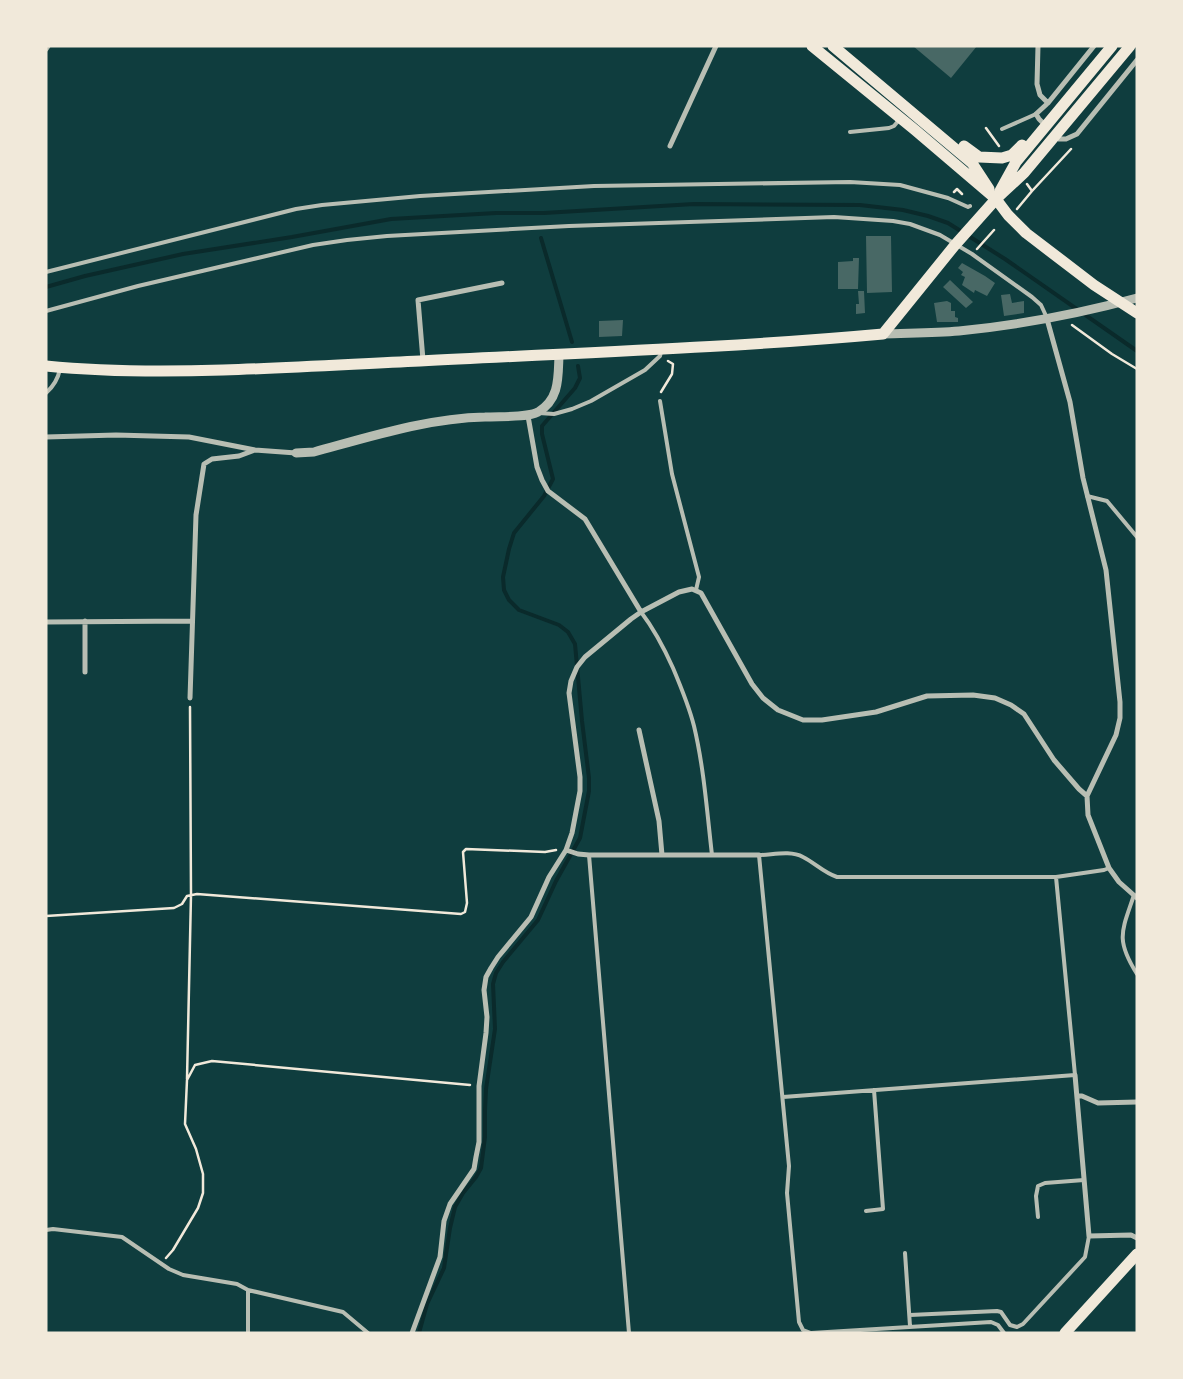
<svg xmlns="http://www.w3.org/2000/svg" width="1183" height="1379" viewBox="0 0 1183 1379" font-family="Karla,sans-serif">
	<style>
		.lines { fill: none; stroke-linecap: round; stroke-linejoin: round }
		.stream { stroke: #0a2a2b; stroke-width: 4 }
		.building { fill: #486865 }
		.path { stroke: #f1e9da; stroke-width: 2.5 }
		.service { stroke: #b8beb3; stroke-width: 4 }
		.minor { stroke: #b8beb3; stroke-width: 5 }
		.tertiary { stroke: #b8beb3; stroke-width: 9 }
		.primary { stroke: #f1e9da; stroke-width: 11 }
		.trunk { stroke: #f1e9da; stroke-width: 11 }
	</style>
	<rect width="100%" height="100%" fill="#0f3d3e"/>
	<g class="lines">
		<path class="stream" d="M541,238L572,342
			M46,287L85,276L183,254L292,237L391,219L496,213H544L694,204L860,205L903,210L928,216L948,223L1005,259L1137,351
			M419,1333L427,1304L444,1268L450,1228L455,1207L463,1193L476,1177L481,1168L485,1137V1110L486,1089L495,1029L493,984L496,973L503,962L538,920L556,881L580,838L589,791V778L582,721L575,644L568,632L559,625L519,610L509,600L504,590L503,577L509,549L514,533L544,496L553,479L542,434V426L575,388L580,378L578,366"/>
	</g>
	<path class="building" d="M913,46H977L951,78Z
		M866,236H891L892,292L867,293Z
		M853,258H859L858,289H838V262L853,261Z
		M962,263L985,276L995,283L987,296L975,290L974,293L962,285L965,277L961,275L963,272L958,268Z
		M950,280L973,302L966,308L943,287Z
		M858,291H864L865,313L856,314V304H859Z
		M1010,294L1012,303L1024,301V313L1004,316L1001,295Z
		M947,301L951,303V311H955V317L958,318V322H937L934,303Z
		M623,320L622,336L599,337V321Z"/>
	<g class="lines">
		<path class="path" d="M986,128L999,146
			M1032,191L1071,149
			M954,192L957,189L962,194
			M1017,209L1032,191L1027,184
			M977,249L994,230
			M1072,325L1112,354L1137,369
			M661,392L672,374L673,364L668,361
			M46,916L174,908L182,904L187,896L197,894L461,914L465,912L467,903L463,852L466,849L545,852L556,850
			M187,1079L191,895L190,707
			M166,1258L173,1250L198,1208L203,1193V1174L196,1149L185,1124L187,1080L195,1065L212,1061L470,1085"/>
		<path class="service" d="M1002,129L1036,114
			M850,132L889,128L894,126L899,120
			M46,272L296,209L322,205L420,196L594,186L850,182L900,185L948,198L968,207L970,206
			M46,311L138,286L313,245L347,240L387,236L569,226L834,217L893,221L910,224L940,235L972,254L1032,297L1041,305L1047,318
			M46,393C54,386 58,379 60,369
			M660,401L672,474L699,577L696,590
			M539,413L554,414L572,409L591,401L645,370L660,356L661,352
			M1087,496L1107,501L1137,537
			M641,612C654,629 664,648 673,668C681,687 689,706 694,726C704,768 707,812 712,855
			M589,855L629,1333
			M1134,895C1122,931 1115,939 1137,974
			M783,1097L1075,1075L1056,877
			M866,1211L883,1209L874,1090
			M1038,1217L1036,1196L1038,1186L1045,1183L1084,1180
			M46,1230L53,1229L122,1237L169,1269L183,1275L237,1284L248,1290L343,1312L368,1333
			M905,1253L910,1326
			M248,1290V1333
			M910,1315L997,1311L1001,1312L1010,1325L1017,1327L1023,1324L1085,1257L1089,1236
			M1004,1333L998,1325L991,1322L811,1333L803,1330L799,1322L787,1193L789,1166L759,855C772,855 790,850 803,857C815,863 824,873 837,877H1056L1104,870L1109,868"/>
		<path class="minor" d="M1038,46L1037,84L1040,95L1048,103
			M46,49L48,46
			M1045,125L1039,119L1036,114L1048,103L1094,46
			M1055,136L1059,139H1066L1077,134L1137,60
			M670,146L716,46
			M1047,319L1070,402L1083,478L1106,570L1120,702V718L1116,735L1087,796L1088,815L1109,868L1119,882L1137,898
			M423,360L418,300L502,283
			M528,416L537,467L542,480L548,491L585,519L641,612
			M46,437L116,435L189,437L255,450L296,453
			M46,622L192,621
			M85,672V621
			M190,698L196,515L204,464L212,459L239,456L255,450
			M639,730L659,821L662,855
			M566,850L578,854L589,855H759
			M1075,1075L1089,1236L1131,1235L1137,1238
			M1077,1096H1082L1098,1103L1137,1102
			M412,1333L440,1257L444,1221L450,1204L474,1169L476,1157L479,1142V1086L486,1033L487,1017L484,990L486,977L491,968L498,957L531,917L549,877L566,850L572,833L580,791V777L569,693L571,681L577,667L585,657L631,619L641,612L679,592L692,589L701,593L752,684L763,698L778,710L803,720H822L876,712L927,696L973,695L995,698L1011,705L1024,714L1054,760L1079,789L1087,796"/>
		<path class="tertiary" d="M883,334C908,333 934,333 959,331C1019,325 1078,314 1137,298
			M296,453L314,452C369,437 428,418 485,417C499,416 527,418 538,412C560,399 558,377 559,355"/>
		<path class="primary" d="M46,366C106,372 163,372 223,370C289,368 354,364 420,361C574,353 729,348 883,334L955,245L996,199L1008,215L1026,233L1094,285L1137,313
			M1065,1333L1137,1254"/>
		<path class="trunk" d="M812,46L915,130L996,199
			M833,46L972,163L989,189
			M964,146L979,157L1002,158L1012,155L1022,145
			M1000,191L1016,162L1112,46
			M996,199L1024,173L1130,46"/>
	</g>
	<rect width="1183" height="1379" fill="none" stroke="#f1e9da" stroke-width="95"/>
</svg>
